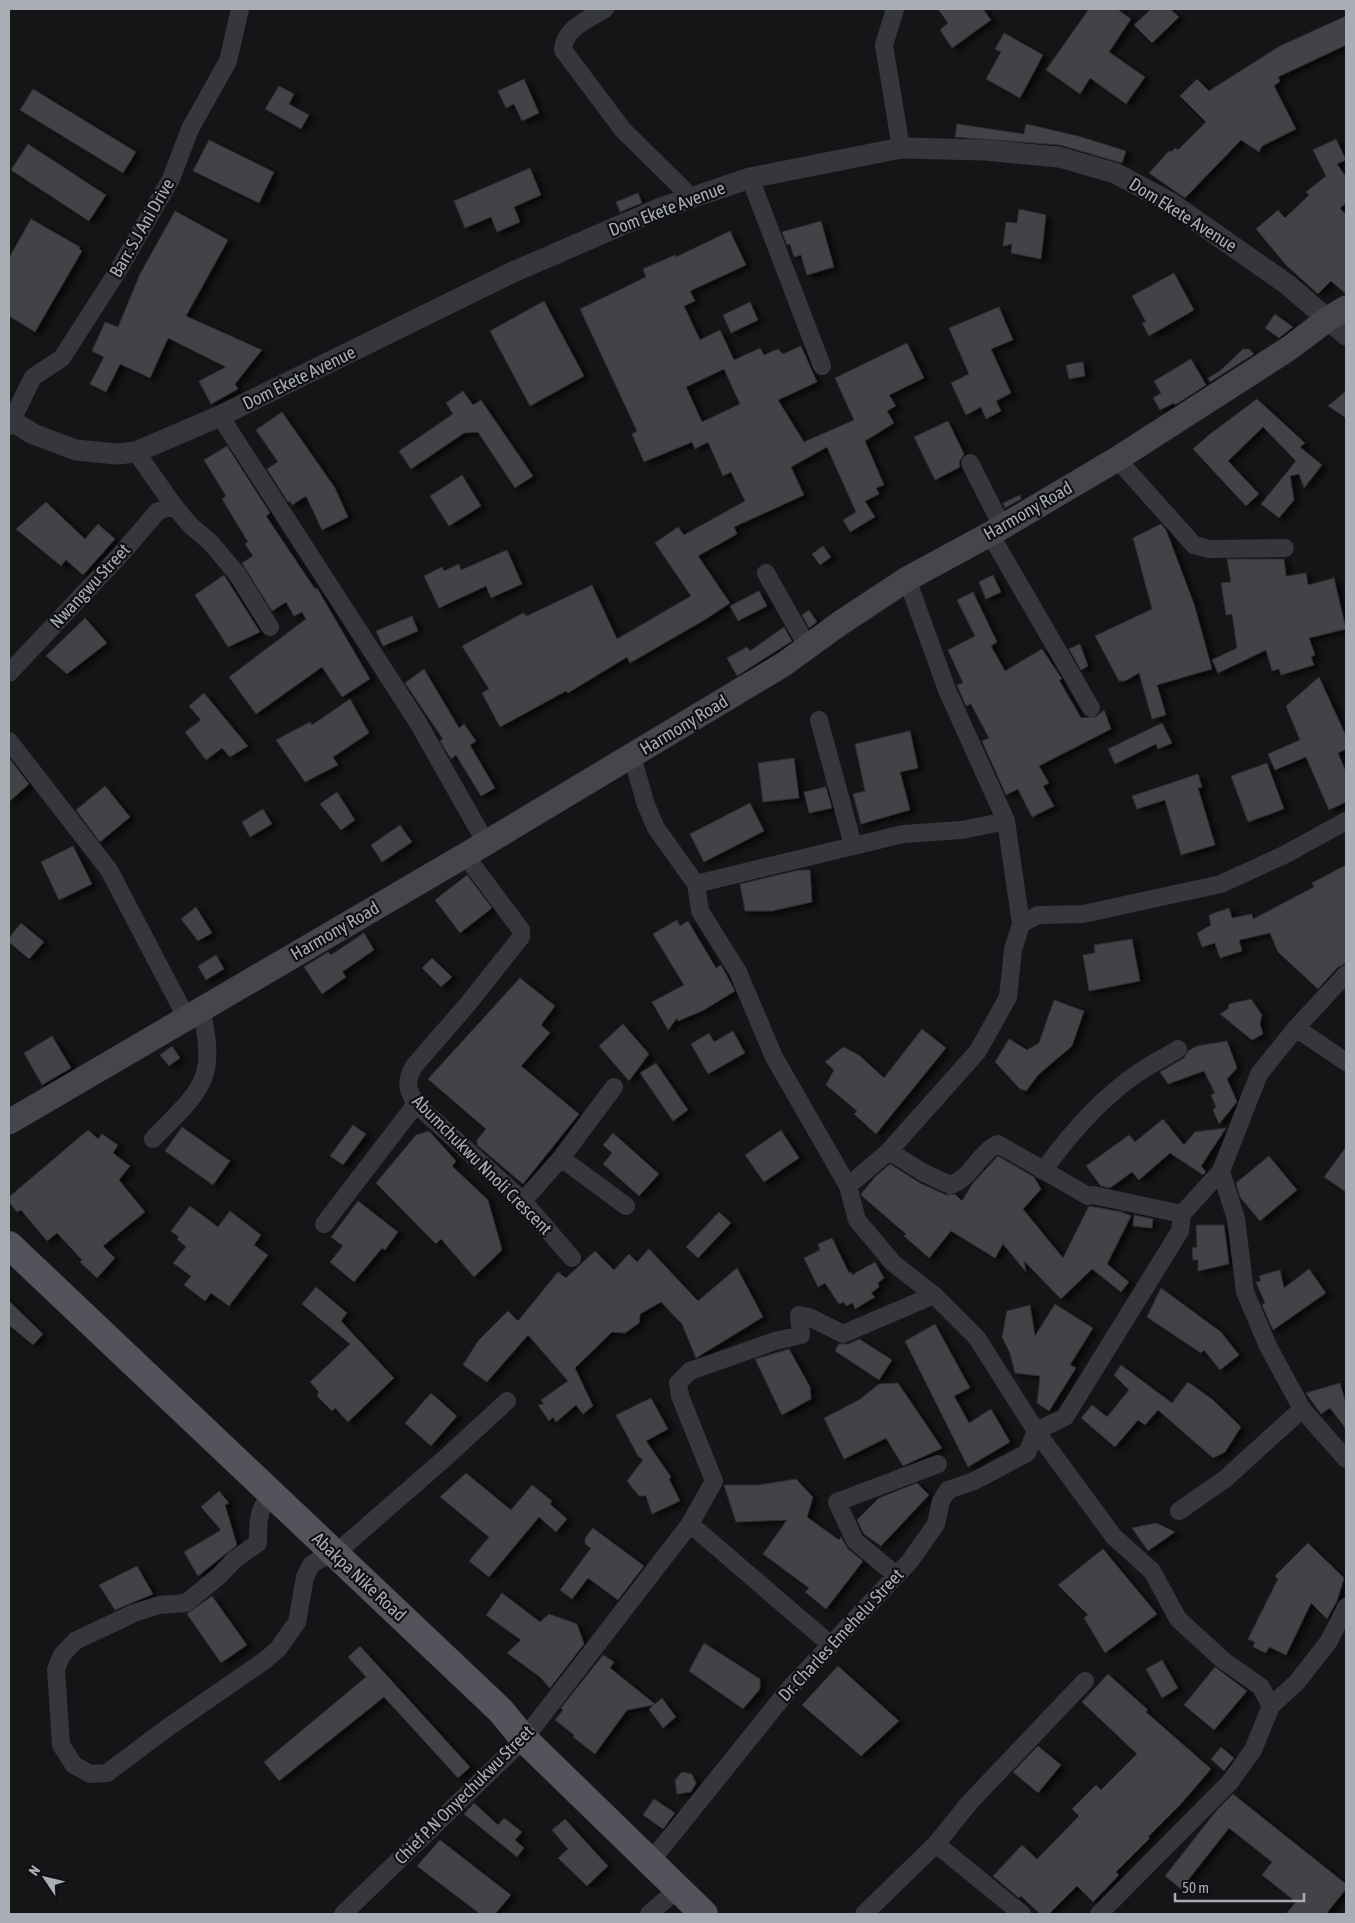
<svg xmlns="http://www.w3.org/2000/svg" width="1355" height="1923" viewBox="0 0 1355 1923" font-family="'Asap Condensed',sans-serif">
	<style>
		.building { fill: #424347; stroke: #2f2f33; fill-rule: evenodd; filter: url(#shadow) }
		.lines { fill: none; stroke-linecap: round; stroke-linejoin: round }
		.minor { stroke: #36373c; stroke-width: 18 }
		.tertiary { stroke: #36373c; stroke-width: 21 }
		.secondary { stroke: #45464c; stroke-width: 25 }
		.primary { stroke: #53545b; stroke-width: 28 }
		.labels { text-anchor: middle; stroke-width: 4.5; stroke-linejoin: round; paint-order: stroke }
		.street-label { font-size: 18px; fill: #a8adb6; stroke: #101012 }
	</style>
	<defs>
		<filter id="shadow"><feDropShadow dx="5.5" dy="3" stdDeviation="2.5" flood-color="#0009"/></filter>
	</defs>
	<rect width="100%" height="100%" fill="#151517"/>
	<path class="building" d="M938,9H983L991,20L952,48L940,30L948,23Z
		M1089,9H1117L1131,19L1109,52L1145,77L1126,104L1090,78L1080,94L1046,70Z
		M1151,9H1170L1179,17L1152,43L1134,25Z
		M1346,16V45L1278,77L1280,81L1274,86L1296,129L1262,146L1259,152L1241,140L1185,198L1149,173L1169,151L1171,152L1175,148L1178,150L1206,122L1180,96L1197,79L1209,91L1280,46Z
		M1004,33L1043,55L1020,98L986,79L1001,52L995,49Z
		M524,79L539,113L522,121L514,104L506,108L498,91Z
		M279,86L294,94L289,104L309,115L301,129L265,109Z
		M33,89L136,152L123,173L20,110Z
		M957,124L1024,134L1026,124L1078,136L1126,151L1122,163L1060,145L955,137Z
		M1336,139L1346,160L1337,164L1346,177V203L1340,208L1346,215V294L1331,281L1318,294L1286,265L1256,229L1278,210L1285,218L1309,195L1306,192L1326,176L1313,150Z
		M209,140L274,172L259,203L193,171Z
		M28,144L106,195L89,221L11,170Z
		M530,168L541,195L514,207L520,222L497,232L491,217L465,228L454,201Z
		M638,193L642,203L620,212L616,202Z
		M1019,209L1046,215L1041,259L1011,253L1012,244L1003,246L1006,222L1017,223Z
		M175,211L228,240L186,316L262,350L235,384L238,389L211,404L199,381L226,367L168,338L150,378L120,364L106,392L90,384L104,357L92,351L105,322L118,327L140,274Z
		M31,219L80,247L79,249L82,251L35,332L9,316V258Z
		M821,221L834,267L807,275L801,255L794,257L790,244L787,245L782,232Z
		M730,231L746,265L690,291L695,301L684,306L700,340L720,330L734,360L760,348L764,355L778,349L783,354L801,346L817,382L778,400L804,442L854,420L835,378L907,343L924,378L889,395L896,406L887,411L894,423L865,441L884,485L876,488L879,494L865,501L875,517L850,532L843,520L856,512L827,447L791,467L804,495L734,527L737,534L698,556L730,603L706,619L630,663L627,657L568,693L566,691L500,727L482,693L489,689L462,646L523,613L527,616L592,585L617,639L691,596L655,543L678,527L684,535L745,501L731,472L723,476L708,442L695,449L692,442L644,462L632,434L637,431L580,309L646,277L643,269L675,255L676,257ZM724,369L740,404L702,422L686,387Z
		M1174,273L1194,310L1149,336L1142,323L1146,322L1132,296Z
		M544,301L584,376L530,406L490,331Z
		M750,302L758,320L731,333L723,315Z
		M999,307L1013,340L991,349L1011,393L996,401L1001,411L986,419L981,407L966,415L951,383L969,374L949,328Z
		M1275,314L1293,327L1279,338L1265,328Z
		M1243,349H1249L1254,354L1210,382L1208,378L1220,371Z
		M1191,359L1206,385L1175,405L1174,403L1160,410L1153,398L1161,393L1154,381Z
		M1083,362L1085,376L1069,379L1066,365Z
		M463,391L473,405L481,400L533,476L515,488L478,432L464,433L411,469L399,451L453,414L446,403Z
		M1346,391V418L1328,406Z
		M1257,399L1305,443L1300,447L1322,465L1304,488L1299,474L1290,476L1294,500L1279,518L1261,504L1296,461L1263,427L1228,461L1259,494L1246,506L1193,449L1210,434Z
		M282,412L335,488L348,517L322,530L306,496L292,505L290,501L288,502L267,469L278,462L256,430Z
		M948,421L964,454L959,462L960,467L935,480L914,437Z
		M227,446L270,513L266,516L315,589L317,588L370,679L342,697L322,667L256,714L229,677L306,619L302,612L294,616L286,602L272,611L242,563L253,556L245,544L248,542L222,499L226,496L204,460Z
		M462,475L481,506L449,526L430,496Z
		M1020,495L1021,499L1005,508L1003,503Z
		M46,502L85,539L98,524L115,539L83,575L66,560L61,566L16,529Z
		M1161,524L1166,530L1194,604L1212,669L1157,685L1166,715L1152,719L1139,673L1125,681H1119L1095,636L1152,609L1133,538Z
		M823,546L831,557L820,565L812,554Z
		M507,550L522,584L491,598L486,586L439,608L424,576L442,567L444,571L459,564L461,570Z
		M1227,559H1284L1286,576L1306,573L1308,585L1334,578L1346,629L1309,638L1315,655L1311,657L1314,665L1281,675L1279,669L1272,671L1266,650L1218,673L1212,660L1237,648L1232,614L1226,615L1221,583L1231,582Z
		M224,575L260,632L228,647L195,595Z
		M993,575L1001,592L986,599L979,582Z
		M759,591L767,606L738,621L730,606Z
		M973,592L997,642L991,646L1005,671L1042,649L1062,679L1059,680L1081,718L1096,717L1104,710L1111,729L1039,766L1049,783L1043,786L1054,806L1032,817L1018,789L1006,795L982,741L989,738L971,704L966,706L957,685L963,683L948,650L975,636L957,600Z
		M809,610L817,622L809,628L802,615Z
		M412,616L418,631L383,646L376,631Z
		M85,618L107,643L67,674L46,656Z
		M784,627L792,641L737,676L727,658L747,647L750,651Z
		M1080,644L1088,666L1081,670L1069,649Z
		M424,669L459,728L464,724L476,741L470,745L495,788L481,796L456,755L451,759L440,741L443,739L405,683Z
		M1319,677L1346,736V749L1338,753L1346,772V802L1329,810L1306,757L1275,770L1268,754L1300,740L1286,706Z
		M204,693L248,746L230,757L222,748L206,760L185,732L201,720L189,706Z
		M350,699L369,733L333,757L338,765L305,782L276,740L310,722L312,725Z
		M1162,723L1172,743L1158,749L1156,744L1115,764L1108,749Z
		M910,731L918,768L900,772L910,810L861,824L853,794L865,791L855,744Z
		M9,758L29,784L9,802Z
		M794,758L799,798L763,802L758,763Z
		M1267,763L1284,809L1248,822L1231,776Z
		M1198,774L1202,787L1198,788L1215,845L1181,855L1165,800L1137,809L1132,796Z
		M105,786L130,817L100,842L76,810Z
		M826,787L832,808L809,813L804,792Z
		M337,792L355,820L341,830L320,804Z
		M750,803L764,831L704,862L690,834Z
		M263,809L272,824L250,837L242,822Z
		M400,825L412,842L382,862L371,845Z
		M73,846L92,884L59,900L41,862Z
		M1346,865V963L1338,967L1318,989L1278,952L1270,933L1239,940L1242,951L1220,958L1215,943L1202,947L1197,933L1211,925L1209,915L1229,908L1232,918L1252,914L1253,919L1314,887L1312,883Z
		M799,870H810L812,902L772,911H745L740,884Z
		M467,875L492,908L460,933L435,900Z
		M196,907L212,933L198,941L181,919Z
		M677,920L680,926L688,921L716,968L721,965L735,991L704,1010L678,1021L677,1018L668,1030L652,1002L684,985L653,934Z
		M21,923L44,942L29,959L9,942V938Z
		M364,933L374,950L342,972L346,977L322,994L304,967L328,952L331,955Z
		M1132,939L1140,981L1089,991L1083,955L1095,953L1094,945Z
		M216,955L224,969L206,980L198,966Z
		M432,958L452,977L441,987L422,968Z
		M520,978L555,1006L541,1025L550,1033L521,1066L579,1114L523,1184L477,1145V1140L486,1129L428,1079Z
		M1251,999L1262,1015L1260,1024L1263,1034L1252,1040L1220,1014L1228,1009L1229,1004Z
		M1054,1000L1084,1011L1072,1046L1039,1074L1026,1091L1020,1089L995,1062L1009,1039L1027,1050L1039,1043Z
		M623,1024L649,1054L629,1081L599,1046Z
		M922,1029L946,1048L876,1134L854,1114L857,1111L826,1085L834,1070L825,1062L843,1047L859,1055L884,1078Z
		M733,1031L745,1053L708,1074L691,1044L709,1033L714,1042Z
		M52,1036L71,1068L42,1085L24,1053Z
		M1227,1041L1237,1068L1227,1079L1237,1102L1219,1124L1213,1110L1216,1107L1211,1095L1215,1093L1204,1071L1168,1084L1160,1072L1184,1058L1188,1051L1197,1046Z
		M172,1046L180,1058L169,1066L160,1055Z
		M656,1063L688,1110L673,1121L640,1073Z
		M1163,1119L1184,1145L1195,1132L1226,1128L1201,1166L1206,1172L1203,1175L1170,1153L1139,1180L1132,1172L1110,1188L1101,1186L1086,1166L1129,1135L1135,1142Z
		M353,1125L366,1134L343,1165L330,1156Z
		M182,1127L230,1161L213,1185L165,1151Z
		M88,1130L98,1139L102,1134L118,1145L113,1153L130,1166L119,1180L145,1212L103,1246L115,1258L97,1278L80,1262L82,1260L57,1233L47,1241L21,1210L17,1212L9,1202V1197Z
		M781,1130L799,1158L764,1182L745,1155Z
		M429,1131L456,1161L452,1166L488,1200L502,1250L474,1277L441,1239L436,1244L376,1183L416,1135Z
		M613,1133L659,1174L639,1196L603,1164L612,1153L603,1145Z
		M1346,1147V1192L1324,1177Z
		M998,1156L1034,1177L1041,1189L1023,1209L1063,1258L1089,1206L1122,1212L1131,1216L1107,1264L1129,1282L1121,1292L1092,1269L1061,1299L1024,1261L1026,1272L1003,1244L995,1258L951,1231L929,1258L904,1236L906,1234L862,1196L861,1194L876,1176L890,1164L920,1183L946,1195L955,1194L962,1201L973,1183Z
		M1269,1156L1297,1190L1260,1221L1240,1197L1236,1183Z
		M358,1201L398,1232L385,1250L382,1248L354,1282L330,1262L343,1246L331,1237Z
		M190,1206L218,1227L230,1211L261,1235L254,1245L268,1255L229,1306L211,1293L205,1301L184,1285L191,1276L173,1263L186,1247L177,1239L179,1237L171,1231Z
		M719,1212L731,1223L698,1258L686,1247Z
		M1134,1215L1153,1219L1152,1228L1133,1226Z
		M1196,1225H1224L1229,1264L1198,1271V1260H1193L1192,1248L1197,1247Z
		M832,1238L849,1273L851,1272L852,1275L875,1262L884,1278L878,1283L879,1287L871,1293L875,1297L855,1309L853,1303L846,1306L844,1302L839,1304L825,1283L818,1287L804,1258L820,1250L818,1244Z
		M649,1249L698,1301L737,1268L763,1317L696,1358L682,1324L661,1302L640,1314L639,1323L625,1333L612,1332L575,1368L593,1406L583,1414L576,1405L556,1422L553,1417L549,1421L538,1405L544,1404L541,1400L568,1381L528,1335L487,1382L463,1365L478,1341L508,1311L518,1321L558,1272L566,1278L595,1251L614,1270L629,1254L637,1262Z
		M1309,1269L1326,1293L1273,1330L1262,1305L1265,1303L1256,1282L1261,1281L1259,1276L1280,1270L1284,1288Z
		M316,1287L347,1313L341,1321L394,1378L348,1422L335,1408L332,1411L317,1396L319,1392L310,1382L350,1344L302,1304Z
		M1161,1288L1221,1332L1239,1355L1220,1370L1204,1350L1201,1353L1147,1317Z
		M9,1301L43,1334L33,1345L9,1325Z
		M1055,1304L1093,1328L1070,1365L1076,1368L1049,1411L1037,1403L1040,1376L1015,1373L1010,1353L1002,1337L1007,1311L1030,1305L1035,1336Z
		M935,1324L970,1388L954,1396L969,1423L991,1409L1010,1442L968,1467L905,1341Z
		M859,1339L892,1360L879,1380L835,1351L839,1344H849Z
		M789,1349L810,1387L811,1399L782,1415L755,1359Z
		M1121,1365L1172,1403L1188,1382L1213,1400L1241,1427L1225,1452L1213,1458L1158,1410L1145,1425L1138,1420L1115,1447L1081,1418L1092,1405L1107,1417L1129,1390L1114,1375Z
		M898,1383L942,1448L903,1466L886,1438L844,1459L824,1418L859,1400L879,1384Z
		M1340,1383L1346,1404V1429L1330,1408L1321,1414L1306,1393Z
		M431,1393L457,1416L431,1446L405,1423Z
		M651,1398L668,1429L646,1441L671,1477L669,1479L680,1501L652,1514L646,1496H639L627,1481L643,1460L638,1456L616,1415Z
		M466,1473L511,1510L532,1485L552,1501L550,1504L567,1519L556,1532L539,1517L489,1577L469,1561L489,1537L440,1497Z
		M796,1479L813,1497L807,1517L839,1540L841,1537L848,1549L863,1561L826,1609L805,1592L809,1588L763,1554L787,1520L736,1522L724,1485H759Z
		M917,1483L929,1495L881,1546L864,1534L857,1520L879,1498Z
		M219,1491L229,1503L225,1505L237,1545L198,1576L184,1552L221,1530L201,1507Z
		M1156,1523L1175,1532L1148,1551L1132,1528Z
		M593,1528L644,1566L618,1600L588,1578L572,1599L560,1590L591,1548L585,1544V1538Z
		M1308,1543L1344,1578L1337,1601L1327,1619L1311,1603L1286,1655L1269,1647L1266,1653L1253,1647L1255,1642L1248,1639L1278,1579L1275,1576Z
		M1103,1549L1157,1614L1105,1653L1084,1618L1088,1615L1058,1585Z
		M137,1566L153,1594L115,1610L99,1585Z
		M502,1593L540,1622L549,1614L577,1624L584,1644L550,1688L540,1677L507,1653L521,1640L486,1615Z
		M212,1596L247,1645L221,1663L187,1614Z
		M704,1643L760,1679V1689L743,1709L689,1671Z
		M360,1646L470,1767L458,1778L384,1697L279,1781L264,1762L366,1677L348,1657Z
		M603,1655L614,1662L610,1668L655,1704L662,1698L676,1717L663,1728L649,1709L654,1705L627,1710L595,1754L573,1737L574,1735L555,1720L563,1710L561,1708Z
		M1162,1660L1178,1688L1162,1698L1146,1669Z
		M838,1666L899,1721L861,1756L802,1705Z
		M1215,1667L1247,1691L1214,1730L1184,1705Z
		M1108,1674L1148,1710L1146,1712L1211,1769L1179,1806L1148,1837L1150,1838L1116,1872L1119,1875L1093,1902L1077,1886L1049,1914H1040L1021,1896L1019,1898L993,1876L1022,1845L1037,1859L1079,1816L1072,1809L1096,1785L1101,1790L1137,1754L1082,1702Z
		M1038,1746L1061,1765L1038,1793L1013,1772Z
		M1221,1747L1234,1758L1224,1771L1211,1759Z
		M682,1772L692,1774L696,1783L691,1792L677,1794L675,1780Z
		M1233,1794L1346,1884V1889L1326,1914H1286L1296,1902L1262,1875L1272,1862L1229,1828L1181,1889L1165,1876L1217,1810Z
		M654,1799L675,1813L663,1829L643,1815Z
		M474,1803L498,1825L504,1818L522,1832L515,1840L524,1848L517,1857L464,1814Z
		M565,1819L608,1866L587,1886L558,1858L568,1849L552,1830Z
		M440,1840L511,1895L495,1914H480L417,1866Z"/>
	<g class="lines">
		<path class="minor" d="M605,9C589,19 564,28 563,50L623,130L691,197
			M895,9L884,45L901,148
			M750,178L822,366
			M220,416L417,721L486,843
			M9,426L33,377L62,358L119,269L171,179L190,129L228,61L240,9
			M136,452L174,506L190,525L211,543L237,574L270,627
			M1117,459L1194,545L1209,549L1285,548
			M970,463L1002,526
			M990,534L1091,708
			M766,573L807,646
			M907,579L947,690L1006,821
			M9,673L120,555L158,511L174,506
			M819,720L853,845
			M9,741L109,870L186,1017
			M632,756L646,805L656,828L696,884L700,911L738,972L774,1057L848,1186L857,1220L893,1263L934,1295L977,1338L1036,1431L1114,1537L1152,1571L1178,1619L1224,1661L1261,1687L1271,1706L1253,1750L1230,1782L1099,1914
			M465,855L521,930V937L467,1005L414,1066C405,1082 407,1089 416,1104L523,1201L572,1258
			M696,884L903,834L962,830L1006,821L1021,924L1013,950L1008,997L978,1051L889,1151L848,1186
			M1021,924L1038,915L1083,914L1221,884L1286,854L1346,821
			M1296,1028L1346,1062
			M153,1139C201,1089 218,1082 201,1009
			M889,1151L924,1173L950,1185C971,1179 978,1153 998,1144L1088,1196L1093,1195L1182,1214
			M561,1158L626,1206
			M1043,1171C1069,1135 1098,1101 1135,1075C1149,1065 1164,1058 1178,1049
			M1221,1171L1236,1219L1245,1292L1268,1346L1302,1409L1346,1459
			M523,1201L561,1158L614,1087
			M324,1224L416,1104
			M272,1494C257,1509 258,1523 258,1543L235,1559L220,1575L186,1603L159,1605L134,1613L75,1641L62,1655L56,1669L61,1745L74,1765L90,1774L107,1773L167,1728L264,1661L278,1649L297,1622L305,1577L311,1565L320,1559L335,1554L444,1459L507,1401
			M1179,1511L1225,1479L1302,1409
			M690,1524L831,1645
			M896,1575L855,1541L837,1502L938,1464
			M1271,1706L1297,1682L1329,1641L1346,1607
			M936,1844L1022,1914
			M651,1861L790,1688L910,1561L936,1524L941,1501L948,1490L974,1481L1027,1453L1036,1431L1065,1417L1180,1231L1182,1214L1221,1171L1259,1074L1296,1028L1346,974
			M343,1914L524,1739L690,1524L714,1481L680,1396L678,1383L690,1371L775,1341L801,1335L799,1315L809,1317L843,1334L934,1295
			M649,1914L679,1888
			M864,1914L936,1844L970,1802L1085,1681"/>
		<path class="tertiary" d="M9,419L33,434L76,450L117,454L136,452L220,416L513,272L661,208L750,178L901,148L985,150L1059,157L1115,173L1171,203L1288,285L1346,335"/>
		<path class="secondary" d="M9,1122L486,843L784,664L839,624L907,579L990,534L1117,459L1288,349L1328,319L1346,308"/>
		<path class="primary" d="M9,1245L500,1710L524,1739L704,1914"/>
	</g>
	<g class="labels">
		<g class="street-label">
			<text transform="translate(667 209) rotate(-21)" y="6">Dom Ekete Avenue</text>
			<text transform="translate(1183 215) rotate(32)" y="6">Dom Ekete Avenue</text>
			<text transform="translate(142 228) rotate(-60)" y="6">Barr. S.J Ani Drive</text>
			<text transform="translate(299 378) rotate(-26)" y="6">Dom Ekete Avenue</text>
			<text transform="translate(1028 511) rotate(-30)" y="6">Harmony Road</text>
			<text transform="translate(90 586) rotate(-47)" y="6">Nwangwu Street</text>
			<text transform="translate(684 725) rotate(-31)" y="6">Harmony Road</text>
			<text transform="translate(335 931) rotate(-30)" y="6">Harmony Road</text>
			<text transform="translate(482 1165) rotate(45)" y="6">Abumchukwu Nnoli Crescent</text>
			<text transform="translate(359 1577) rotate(43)" y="6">Abakpa Nike Road</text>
			<text transform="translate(841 1635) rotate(-47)" y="6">Dr. Charles Emehelu Street</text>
			<text transform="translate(464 1795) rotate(-45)" y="6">Chief P.N Onyechukwu Street</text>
		</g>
	</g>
	<rect width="1355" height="1923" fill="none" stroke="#a8adb6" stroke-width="20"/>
	<g transform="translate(45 1878) rotate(305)" stroke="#101012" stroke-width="4" paint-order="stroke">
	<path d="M0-4L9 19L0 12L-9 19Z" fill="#a8adb6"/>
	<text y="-8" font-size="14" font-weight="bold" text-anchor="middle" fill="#a8adb6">N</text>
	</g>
	<path d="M1175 1893v8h129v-8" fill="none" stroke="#a8adb6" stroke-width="2.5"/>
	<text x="1182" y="1893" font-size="15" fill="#a8adb6" stroke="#101012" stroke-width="4" paint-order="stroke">50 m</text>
</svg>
